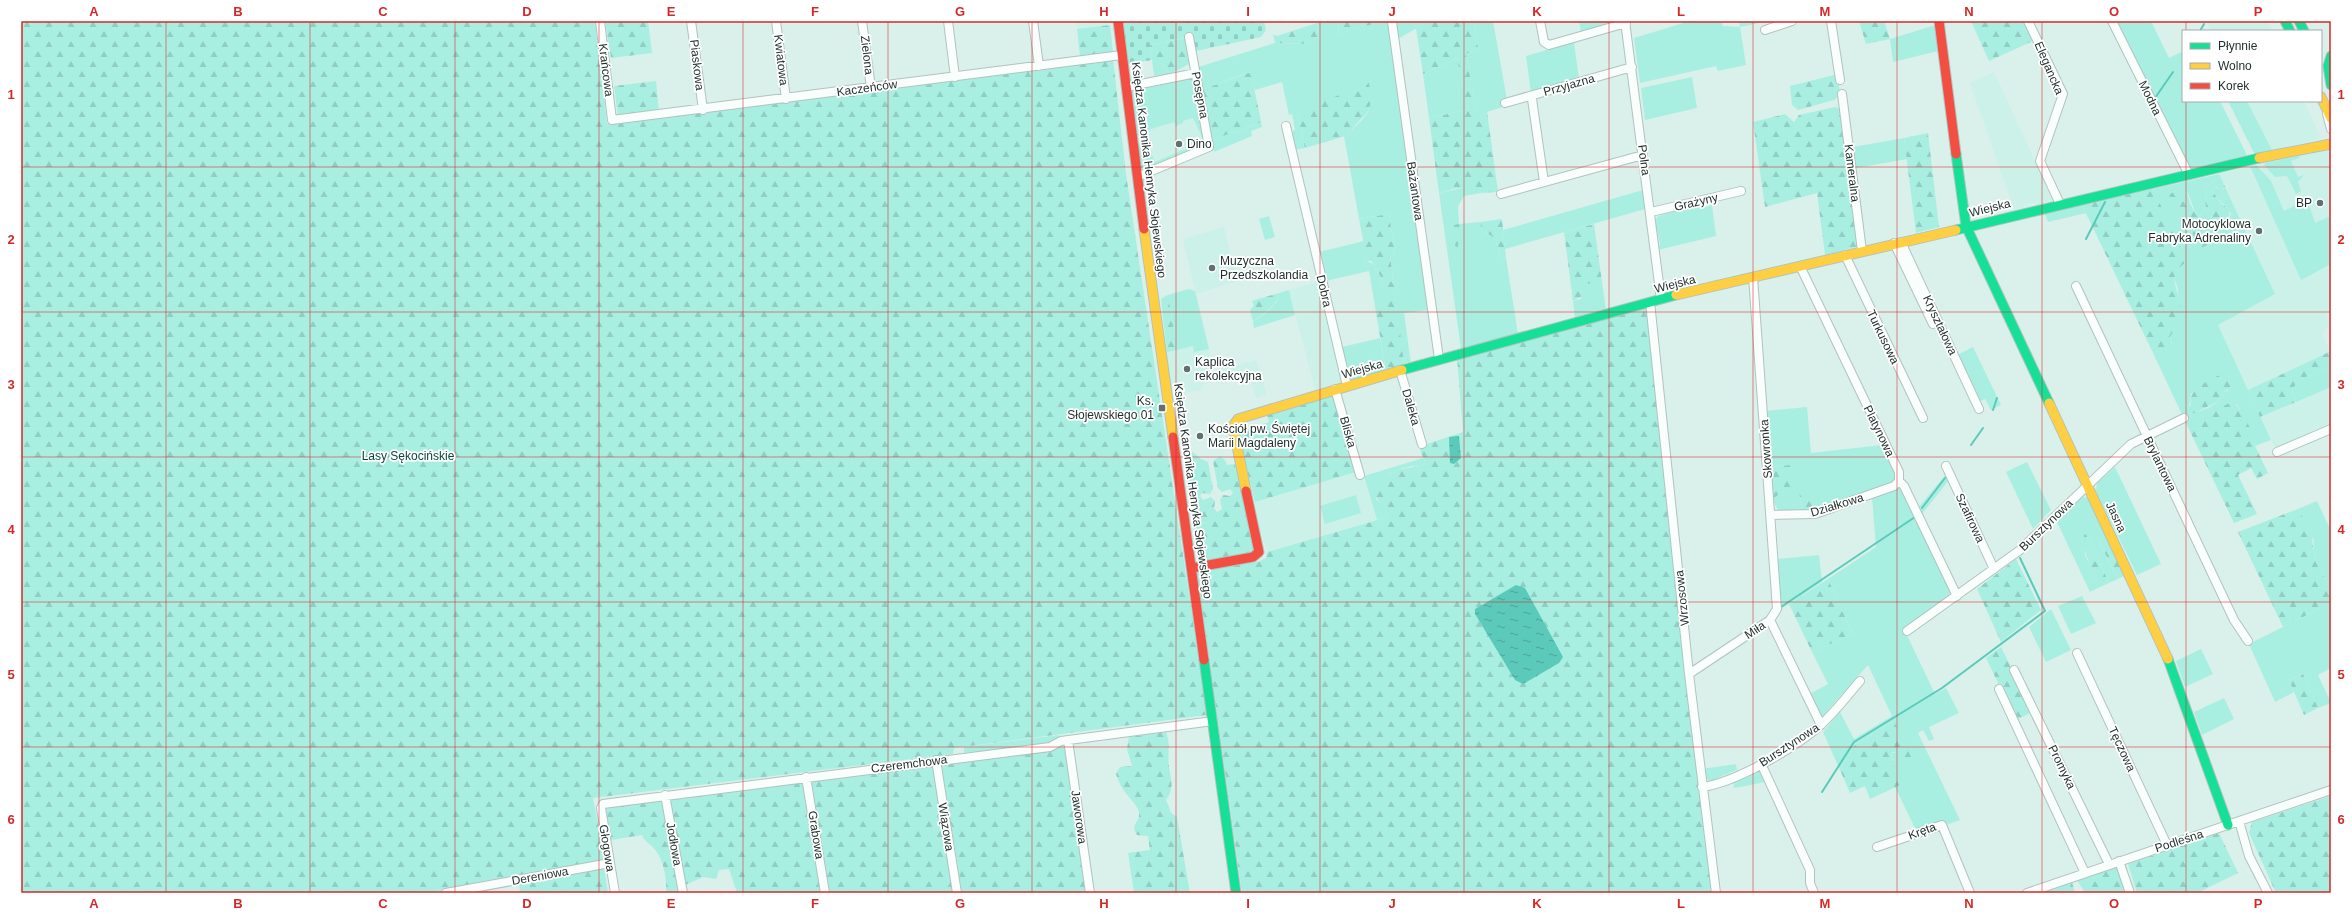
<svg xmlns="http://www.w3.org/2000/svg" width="2352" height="914" viewBox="0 0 2352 914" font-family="Arial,sans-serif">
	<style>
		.built { fill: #ccf1e9 }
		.green { fill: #a8efe2; fill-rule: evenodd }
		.forest { fill: url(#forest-firs) }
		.cemetery { fill: url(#cemetery-stones) }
		.water { fill: url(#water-ripples) }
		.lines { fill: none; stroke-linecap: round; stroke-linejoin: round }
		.stream { stroke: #5bcabb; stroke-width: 2 }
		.street-casing { stroke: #b1c3bf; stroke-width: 10 }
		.fast-casing { stroke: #b1c3bf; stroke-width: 11 }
		.slow-casing { stroke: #b1c3bf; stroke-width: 11 }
		.jam-casing { stroke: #b1c3bf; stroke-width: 11 }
		.street { stroke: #f9fdfc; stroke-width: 8 }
		.fast { stroke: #16e098; stroke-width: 9 }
		.slow { stroke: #ffcf43; stroke-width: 9 }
		.jam { stroke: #f24e42; stroke-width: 9 }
		.grid { fill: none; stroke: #d62828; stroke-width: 1; stroke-opacity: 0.55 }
		.poi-dot { fill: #60716e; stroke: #fff; stroke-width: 1.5 }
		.labels { text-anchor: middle; stroke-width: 3.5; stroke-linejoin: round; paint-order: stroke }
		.street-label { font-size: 12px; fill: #1e2d2a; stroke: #fff }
		.poi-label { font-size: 12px; fill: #1e2d2a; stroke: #fff; text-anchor: start }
		.park-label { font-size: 12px; fill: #07463e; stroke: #fff }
		.neatline { fill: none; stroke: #d62828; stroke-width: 1.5 }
		.grid-label { font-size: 13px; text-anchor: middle; font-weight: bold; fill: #d62828 }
	</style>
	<defs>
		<pattern id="forest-firs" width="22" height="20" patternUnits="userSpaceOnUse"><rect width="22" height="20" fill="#a8efe2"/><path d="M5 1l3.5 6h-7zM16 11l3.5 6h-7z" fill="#90cdc2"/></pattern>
		<pattern id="cemetery-stones" width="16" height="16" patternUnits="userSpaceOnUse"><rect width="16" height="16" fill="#a8efe2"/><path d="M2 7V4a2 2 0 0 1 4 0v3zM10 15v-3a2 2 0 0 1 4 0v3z" fill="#90cdc2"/></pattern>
		<pattern id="water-ripples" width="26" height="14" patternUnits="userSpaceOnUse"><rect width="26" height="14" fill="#5bcabb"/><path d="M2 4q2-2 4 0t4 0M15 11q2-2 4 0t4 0" fill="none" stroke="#4ba498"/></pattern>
	</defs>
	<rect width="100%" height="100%" fill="#daf0eb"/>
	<path class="built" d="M1076,21H1109L1110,25L1077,29Z
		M2206,21H2267L2272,31H2211Z
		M1994,72L2053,200L2035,205L2033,203L2025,204L2024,207L2015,209L2013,207L1970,83Z
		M1188,79L1207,142L1144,173L1131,91Z
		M2247,101H2304L2320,136L2317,140L2272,150Z
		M2328,147L2331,154V311L2326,314L2330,324L2322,334L2330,351L2248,390L2218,325L2274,294L2219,174Z
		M1224,227L1237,281L1196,294L1214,372L1256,360L1267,394L1261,397L1256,398L1249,375L1217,384L1216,382L1202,384V390L1184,393L1183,384L1170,387L1161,299L1163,296L1189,289L1195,291L1183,239Z
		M1317,282L1342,382L1315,389L1289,290Z
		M2331,387V424L2311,431L2307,438L2276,450L2260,417Z
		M1356,472L1363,474L1377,520L1267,552L1253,505L1255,502Z"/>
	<path class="green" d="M1326,21H1338L1339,34L1360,27L1388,21L1428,310L1404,313L1411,364L1409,362L1404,363C1398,327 1395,291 1390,254H1395L1389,214L1359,219L1344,136L1349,135C1355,124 1369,117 1370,105L1297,112L1305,148L1294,150L1290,135L1295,129L1292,114L1289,115L1282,82L1255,90L1250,72L1201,90L1195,68L1275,43L1302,44L1320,38L1317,23Z
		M1394,21H1429L1396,40Z
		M1474,21H1493L1507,100L1506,106L1477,115L1466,54L1478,48Z
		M1579,21H1619L1581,32Z
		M1690,21H1721L1723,26L1740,27L1739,21L1764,22L1740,27L1746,65L1718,71L1716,66L1640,83L1634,38Z
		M2116,21H2151L2169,58L2183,51V101H2220L2247,155L2190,171Z
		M1935,25L1938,51L1893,62L1890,39Z
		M1574,42L1579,79L1531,93L1526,56Z
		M1457,58L1467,110L1429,118L1423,74Z
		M1152,60L1162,64L1170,74L1154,76Z
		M1692,77L1697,108L1645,120L1641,88Z
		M1188,79H1194L1205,145L1142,174L1138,144L1147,143L1148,150H1150L1155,162L1204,141L1193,118L1183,121V123L1176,126L1174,122L1148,130V135L1138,136L1131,91Z
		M2228,101H2247L2272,150L2255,155Z
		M1261,122L1262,127L1251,131L1252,136L1214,152V147L1211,146L1210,141Z
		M1904,138L1907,159L1856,168L1853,147Z
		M2299,156V158L2291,161L2298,177L2304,175L2298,182L2301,191L2296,194L2287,176L2275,177L2264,165L2265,163Z
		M2256,165L2271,181L2284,211L2296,205L2299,199L2306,195L2315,223L2331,216V264L2301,280L2250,166Z
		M2219,174L2221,178C2204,185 2205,192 2206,208L2200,216L2196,215L2188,193L2180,188L2209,243L2202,223L2203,221H2211L2221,237L2230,233L2232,228L2228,221L2231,213C2227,205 2217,200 2212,191L2214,187L2223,190L2225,187L2275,294L2218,325L2271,440L2255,446L2237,404L2186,423L2153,353L2172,344L2170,337C2179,321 2179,308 2178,291C2177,280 2172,283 2176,270L2153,189ZM2206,382L2229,390C2222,392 2222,396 2218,401C2211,408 2197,413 2188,414L2191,394Z
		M1466,187H1474L1481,193L1464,196L1458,206L1459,224L1480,222L1482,231C1495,236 1498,241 1500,256L1506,258L1518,334L1461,349L1439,193Z
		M1643,190L1645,209L1505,249L1503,230Z
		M2081,203L2086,213L2048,222L2044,212Z
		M1701,204L1705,207L1712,205L1716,236L1658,250L1660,244L1655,221L1658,216Z
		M1269,216L1275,237L1265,240L1259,219Z
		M1364,241L1367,261L1375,265C1379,275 1393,300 1380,307H1375L1369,271L1326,281L1319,252Z
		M1594,282H1602L1606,310L1575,319L1573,301L1581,299L1586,284Z
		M1189,289L1195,291L1209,349L1194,352L1193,346L1177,350L1168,295Z
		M1289,290L1295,315L1254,328L1253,321C1261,317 1281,303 1279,293Z
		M1380,338L1386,371L1350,380L1342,347Z
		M1973,347L2001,405L1991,410L1985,399L1979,402L1957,355Z
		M2331,368V387L2296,402L2292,392C2297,376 2315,373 2331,368Z
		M1807,407L1811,453L1882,445L1896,472V482L1817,510L1799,491L1802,511L1779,512L1772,499L1790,465L1769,467L1765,411Z
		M1423,458L1425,462L1424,465C1420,467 1418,465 1414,466C1392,469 1382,477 1376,499L1385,506L1388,517L1377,520L1364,476Z
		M2027,462L2051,510L2033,529L2006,472Z
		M2115,467L2161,564L2137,575L2096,491L2097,483Z
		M1946,474L1949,480L1922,514L1919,507Z
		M1898,488L1904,489L1950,588L1949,598L1904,629L1935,694L1946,688L1959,713L1929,727L1934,739L1929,741L1923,730L1918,733L1960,820L1946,825L1941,820L1922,829L1915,828L1895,787L1899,785L1891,753H1896L1894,721L1856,744L1840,770L1823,732L1840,712L1854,739L1892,716L1868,665L1820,719L1808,695L1828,684L1812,652L1853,634L1828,579L1876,547L1872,497Z
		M1356,495L1361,513L1325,524L1320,506Z
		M2082,497L2089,498L2107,537L2099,541L2118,579L2109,583L2086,534L2085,555L2100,587L2090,592L2057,522Z
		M2317,501L2331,531V591L2317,563L2313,550L2314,541L2298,509Z
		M1819,555L1822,582L1781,609L1777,559Z
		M2082,596L2096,623L2071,634L2058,606Z
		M2331,603V672L2329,669L2318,675L2331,703L2318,708L2303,674L2289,680L2294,692L2275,702L2249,644Z
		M2051,609L2071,650L2046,662L2029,627Z
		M2201,649L2213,674L2185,687L2176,661Z
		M2224,698L2234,719L2202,735L2194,712Z
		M1059,735L1060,740L1054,743L964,753V747Z
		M1736,764L1737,770L1710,781L1704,776L1702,769Z
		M1761,771L1766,782L1734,788L1733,780Z"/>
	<path class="forest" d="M21,21H595L607,123L1113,59L1126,174L1207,715L954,748L953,754L593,798L605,860L429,893H21Z
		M605,21H648L652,53L611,58Z
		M1338,21H1390L1360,27L1339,34Z
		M1429,21H1474L1478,48L1466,54L1477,114L1487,111L1498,192L1481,193C1468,183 1454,189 1439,193L1429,118L1467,110L1457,58L1423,74L1416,28Z
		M1859,21H1884L1890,39L1866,44Z
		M1971,21H2023L2033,41L1989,61Z
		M1317,23L1320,38L1302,44L1275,43L1273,34L1277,36Z
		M1110,25L1113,51L1111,54L1080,57L1077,29Z
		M1185,38L1189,64L1170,74L1162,64L1152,60L1150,45Z
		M1251,72L1261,122L1210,141L1201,90Z
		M1838,74L1840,95L1834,100L1798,110L1792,105L1790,86Z
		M656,81L659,112L618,117L614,86Z
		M1369,83C1375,120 1363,109 1349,135L1305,148L1297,112Z
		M1835,107L1842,109L1860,246L1825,255L1817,193L1765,207L1753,122L1785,114L1794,122L1799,115Z
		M1928,133L1939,227L1916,233L1904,138Z
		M2221,178L2225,187L2221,191L2217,187H2214L2212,191L2222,204L2230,210L2228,221L2232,228L2230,233L2221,237L2216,233L2211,221H2203L2202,224L2209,244L2201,248L2169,195L2180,188L2186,189L2190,203L2196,215L2200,216L2206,208C2204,193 2205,184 2221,178Z
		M2153,189L2187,261C2166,277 2177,283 2180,304C2182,314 2175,329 2170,337L2172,345L2153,353L2081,203Z
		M1389,214L1395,254L1390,255L1404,363L1402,367L1386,371L1375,307L1382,306C1389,295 1380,270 1371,261H1367L1359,219Z
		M1502,219L1506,258L1500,256C1498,241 1495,236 1482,231L1480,222Z
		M1459,224L1461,238L1457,248L1451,240L1449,226Z
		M1594,224L1602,282L1586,284V294L1573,301L1564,232Z
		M1279,293C1281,302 1260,317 1253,321L1250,310L1254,306L1252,301Z
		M1168,295L1177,350L1167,352L1161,299Z
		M1648,306L1714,893H1242L1197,571L1258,562L1266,558L1267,552L1388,517C1384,502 1378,503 1375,494L1384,479L1397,470L1424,465L1425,462L1420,450L1424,445L1463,432L1457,357Z
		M2331,351V368C2316,373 2297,376 2292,392L2296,402L2260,417L2248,390Z
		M2231,370L2235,384L2225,391L2217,402L2195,413L2188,414L2186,410L2191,405C2186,387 2218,376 2231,370Z
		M1332,393L1356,472L1255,502L1237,432L1269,422L1266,412Z
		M2234,401L2251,429L2255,446L2268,473L2257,479L2251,468L2238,475L2257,514L2234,523L2186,423Z
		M1188,448L1201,459L1208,462L1213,489L1210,494L1202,493L1200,496L1203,500L1211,497L1215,501L1214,508L1217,512L1222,509L1220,500L1223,495L1230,496L1233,493L1230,489L1222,492L1218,488L1213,461L1220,456L1225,460L1227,465L1235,464L1255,549L1250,555L1198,562L1183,449Z
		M1790,465L1793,485L1772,499L1769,467Z
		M1814,489L1817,510L1802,511L1799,491Z
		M2298,509L2312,535L2313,550L2317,563L2331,591V603L2283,627L2238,532Z
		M2086,534L2109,583L2100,587C2092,570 2083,554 2084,535Z
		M2107,537L2126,575L2118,579L2099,541Z
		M2016,559L2041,610L2001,642L1977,589Z
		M1828,579L1853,634L1812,652L1789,604Z
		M2001,647L2033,712L2016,720L1986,658Z
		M2303,674L2318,708L2304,715L2289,680Z
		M1894,721L1914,763L1903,767L1896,753L1893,752L1891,754L1900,785L1870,799L1865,786L1850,793L1840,770L1856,744Z
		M1166,732C1171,746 1167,754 1169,767C1171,780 1175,788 1166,800L1171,813L1177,817L1190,893H1134L1128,853L1150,850L1148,836L1137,835C1129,824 1141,822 1139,812C1137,805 1132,801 1128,796C1123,790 1118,781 1116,774L1120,767L1132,766L1127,749L1129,737Z
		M1066,747L1086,893H962L941,762Z
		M933,763L954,893H829L810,779Z
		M802,781L821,893H737L729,869L719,870L716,879L703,877L685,885L669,799Z
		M2331,796V893H2276L2249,833L2252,822Z
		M663,799L680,893H666C667,881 664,861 656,851C652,844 645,843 642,835L611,840L604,807Z
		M2219,833L2238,873L2197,893H2137L2128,864Z
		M604,867L608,893H520L519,882Z
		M2117,867L2125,893H2085L2077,880Z
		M2072,882L2075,893H2040Z"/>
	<path class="cemetery" d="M1122,21H1264L1266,30L1261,37L1196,51L1193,36L1150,45L1152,60L1127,64Z"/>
	<path class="water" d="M1457,436H1459L1461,458L1454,464L1450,463L1449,437Z
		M1516,585L1525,588L1563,657L1559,663L1523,684L1515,680L1475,614V609Z"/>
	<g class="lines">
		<path class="stream" d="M2200,31L2204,24
			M2155,98L2173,72
			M2086,239L2105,202
			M1993,410L1997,398
			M1971,445L1983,428
			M1922,508L1945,478
			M1781,607L1915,517
			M1822,792L1854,742L1942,688L2045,611L2020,558"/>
		<defs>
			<path id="street" d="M600,21L612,120L1122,55
				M691,21L703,110
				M776,21L786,99
				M862,21L871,88
				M948,21L955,77
				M1033,21L1039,66
				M1540,21L1544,42L1549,45L1626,23
				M1625,21L1661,299
				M1831,21L1840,80
				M2028,21L2063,94L2040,161L2060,204
				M2112,21L2189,175
				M1392,22L1439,359
				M1765,30L1792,21
				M1126,87L1196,73
				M1842,94L1862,251
				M1532,99L1544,182
				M1505,103L1632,67
				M2327,114L2331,129
				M1286,126L1347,386
				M1137,177L1209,147L1189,37
				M1501,194L1643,155
				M1651,212L1741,191
				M1901,242L1979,409
				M1894,243L1933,324
				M1845,255L1923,418
				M1800,266L1899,472V481
				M2076,286L2234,620L2248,641
				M1650,302L1689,674L1716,893
				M1400,370L1422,444
				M1335,389L1360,475
				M2277,452L2331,429
				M1946,466L1994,569
				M1899,481L1904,486L1957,596
				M1771,515L1815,514L1894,486L1899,481
				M1770,620L1821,725
				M1907,631L2020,550L2131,444L2184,418
				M2077,653L2167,845
				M2014,670L2109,864
				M1689,674L1770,620L1777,609L1753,277
				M1999,689L2085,873
				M1068,740L1090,893
				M936,760L957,893
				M1764,770L1810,870V883L1814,893
				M806,777L825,893
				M1702,787C1734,783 1791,750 1816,729C1833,715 1846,697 1860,681
				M665,795L683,893
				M2239,821L2249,856L2268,893
				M1877,847L1942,825L1970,893
				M2119,861L2130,893
				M446,893L610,863
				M615,893L601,808L603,804L1050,747L1061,741L1213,721
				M2027,893L2331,790"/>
			<path id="fast" d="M2285,21L2290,31
				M2299,21L2304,31
				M2331,56L2328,66L2331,85
				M1956,154L1966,226L2049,403
				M1956,230L2259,158
				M1402,370L1676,295
				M2168,659L2228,825
				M1204,660L1236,893"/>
			<path id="slow" d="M2321,97L2331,118
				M2259,158L2331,144
				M1144,229L1173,437
				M1676,295L1956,230
				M2049,403L2168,659
				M1246,491L1233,426L1238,419L1402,370"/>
			<path id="jam" d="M1118,21L1144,229
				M1939,21L1956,154
				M1173,437L1204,660
				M1192,568L1253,557L1259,552L1246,491"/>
		</defs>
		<use href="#street" class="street-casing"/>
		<use href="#fast" class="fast-casing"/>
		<use href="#slow" class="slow-casing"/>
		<use href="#jam" class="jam-casing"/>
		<use href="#street" class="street"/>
		<use href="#fast" class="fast"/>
		<use href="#slow" class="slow"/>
		<use href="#jam" class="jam"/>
	</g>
	<path class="grid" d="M166,21V893M310,21V893M455,21V893M599,21V893M743,21V893M888,21V893M1032,21V893M1176,21V893M1320,21V893M1464,21V893M1609,21V893M1753,21V893M1897,21V893M2042,21V893M2186,21V31M2186,101V893M21,167H2331M21,312H2331M21,457H2331M21,602H2331M21,747H2331"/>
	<g class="poi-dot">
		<circle cx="1179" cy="144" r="4"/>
		<circle cx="2320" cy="203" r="4"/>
		<circle cx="2259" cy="231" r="4"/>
		<circle cx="1212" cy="268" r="4"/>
		<circle cx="1187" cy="369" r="4"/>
		<rect x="1158" y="404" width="8" height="8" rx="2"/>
		<circle cx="1200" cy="436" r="4"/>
	</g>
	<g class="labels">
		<g class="street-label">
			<text transform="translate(867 55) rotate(83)" y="4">Zielona</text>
			<text transform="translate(781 60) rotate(83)" y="4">Kwiatowa</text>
			<text transform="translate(697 65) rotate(83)" y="4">Piaskowa</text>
			<text transform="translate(2049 68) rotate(67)" y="4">Elegancka</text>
			<text transform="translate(606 70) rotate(83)" y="4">Krańcowa</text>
			<text transform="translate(1569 85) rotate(-16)" y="4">Przyjazna</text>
			<text transform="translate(867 88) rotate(-8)" y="4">Kaczeńców</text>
			<text transform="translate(1200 95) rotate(79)" y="4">Posępna</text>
			<text transform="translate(2150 98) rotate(64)" y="4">Modna</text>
			<text transform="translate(1644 160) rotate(82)" y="4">Polna</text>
			<text transform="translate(1149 170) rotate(83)" y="4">Księdza Kanonika Henryka Słojewskiego</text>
			<text transform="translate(1852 173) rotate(83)" y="4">Kameralna</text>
			<text transform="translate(1415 191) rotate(82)" y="4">Bażantowa</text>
			<text transform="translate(1696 202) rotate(-13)" y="4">Grażyny</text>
			<text transform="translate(1990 208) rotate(-14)" y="4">Wiejska</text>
			<text transform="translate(1675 284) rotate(-14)" y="4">Wiejska</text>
			<text transform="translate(1324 291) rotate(77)" y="4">Dobra</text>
			<text transform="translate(1940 325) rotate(65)" y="4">Kryształowa</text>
			<text transform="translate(1883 337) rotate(64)" y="4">Turkusowa</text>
			<text transform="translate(1362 369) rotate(-16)" y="4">Wiejska</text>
			<text transform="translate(1411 407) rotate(74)" y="4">Daleka</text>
			<text transform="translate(1879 431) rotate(64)" y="4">Platynowa</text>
			<text transform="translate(1348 432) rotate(74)" y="4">Bliska</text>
			<text transform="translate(1766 449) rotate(-94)" y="4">Skowronka</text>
			<text transform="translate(2160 464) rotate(64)" y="4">Brylantowa</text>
			<text transform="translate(1193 491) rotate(82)" y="4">Księdza Kanonika Henryka Słojewskiego</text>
			<text transform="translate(1837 505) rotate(-17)" y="4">Działkowa</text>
			<text transform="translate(2116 517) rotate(65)" y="4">Jasna</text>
			<text transform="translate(1970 518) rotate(65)" y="4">Szafirowa</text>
			<text transform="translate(2046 525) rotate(-44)" y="4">Bursztynowa</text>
			<text transform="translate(1682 598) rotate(-96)" y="4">Wrzosowa</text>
			<text transform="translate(1755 630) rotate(-34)" y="4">Miła</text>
			<text transform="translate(1789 745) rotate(-33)" y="4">Bursztynowa</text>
			<text transform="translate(2122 749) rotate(65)" y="4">Tęczowa</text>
			<text transform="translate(909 764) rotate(-7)" y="4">Czeremchowa</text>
			<text transform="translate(2062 767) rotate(64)" y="4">Promyka</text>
			<text transform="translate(1079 817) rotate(82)" y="4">Jaworowa</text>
			<text transform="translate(946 827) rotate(81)" y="4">Wiązowa</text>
			<text transform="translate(1922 831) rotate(-20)" y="4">Kręta</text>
			<text transform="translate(816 835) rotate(81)" y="4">Grabowa</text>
			<text transform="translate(2179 841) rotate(-18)" y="4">Podleśna</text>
			<text transform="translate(674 844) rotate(80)" y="4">Jodłowa</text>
			<text transform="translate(607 848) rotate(81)" y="4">Głogowa</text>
			<text transform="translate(540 876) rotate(-10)" y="4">Dereniowa</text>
		</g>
		<g class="poi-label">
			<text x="1187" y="148">Dino</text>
			<text x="2312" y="207" text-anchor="end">BP</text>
			<text x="2251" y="228" text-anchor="end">Motocyklowa<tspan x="2251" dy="14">Fabryka Adrenaliny</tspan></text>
			<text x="1220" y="265">Muzyczna<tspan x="1220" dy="14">Przedszkolandia</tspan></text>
			<text x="1195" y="366">Kaplica<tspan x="1195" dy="14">rekolekcyjna</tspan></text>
			<text x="1154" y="405" text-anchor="end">Ks.<tspan x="1154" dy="14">Słojewskiego 01</tspan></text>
			<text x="1208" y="433">Kościół pw. Świętej<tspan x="1208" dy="14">Marii Magdaleny</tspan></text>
		</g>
		<g class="park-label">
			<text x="408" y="460">Lasy Sękocińskie</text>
		</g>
	</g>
	<rect width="2352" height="914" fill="none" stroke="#ffffff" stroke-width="44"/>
	<rect x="2182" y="30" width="140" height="72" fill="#ffffff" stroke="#a5abaa"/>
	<rect x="2190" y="43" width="20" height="6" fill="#16e098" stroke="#a5abaa"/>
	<text x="2218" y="50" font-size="12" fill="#1e2d2a">Płynnie</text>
	<rect x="2190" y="63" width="20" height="6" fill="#ffcf43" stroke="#a5abaa"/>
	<text x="2218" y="70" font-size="12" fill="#1e2d2a">Wolno</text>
	<rect x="2190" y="83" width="20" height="6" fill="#f24e42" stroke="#a5abaa"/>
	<text x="2218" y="90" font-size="12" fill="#1e2d2a">Korek</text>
	<rect x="22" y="22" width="2308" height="870" class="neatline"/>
	<g class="grid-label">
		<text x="94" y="16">A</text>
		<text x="238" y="16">B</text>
		<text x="383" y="16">C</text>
		<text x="527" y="16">D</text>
		<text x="671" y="16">E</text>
		<text x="815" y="16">F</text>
		<text x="960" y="16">G</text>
		<text x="1104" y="16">H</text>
		<text x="1248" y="16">I</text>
		<text x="1392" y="16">J</text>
		<text x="1537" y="16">K</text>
		<text x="1681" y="16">L</text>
		<text x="1825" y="16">M</text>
		<text x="1969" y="16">N</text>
		<text x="2114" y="16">O</text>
		<text x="2258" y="16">P</text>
		<text x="11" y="99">1</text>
		<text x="2341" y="99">1</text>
		<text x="11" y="244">2</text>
		<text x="2341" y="244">2</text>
		<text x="11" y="389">3</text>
		<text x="2341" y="389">3</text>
		<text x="11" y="534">4</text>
		<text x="2341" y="534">4</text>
		<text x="11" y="679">5</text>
		<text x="2341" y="679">5</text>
		<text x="11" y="824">6</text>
		<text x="2341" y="824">6</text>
		<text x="94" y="908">A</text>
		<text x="238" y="908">B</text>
		<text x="383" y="908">C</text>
		<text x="527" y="908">D</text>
		<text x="671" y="908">E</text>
		<text x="815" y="908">F</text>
		<text x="960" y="908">G</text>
		<text x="1104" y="908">H</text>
		<text x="1248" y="908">I</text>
		<text x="1392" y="908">J</text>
		<text x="1537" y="908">K</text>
		<text x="1681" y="908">L</text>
		<text x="1825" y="908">M</text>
		<text x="1969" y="908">N</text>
		<text x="2114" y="908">O</text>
		<text x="2258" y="908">P</text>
	</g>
</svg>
